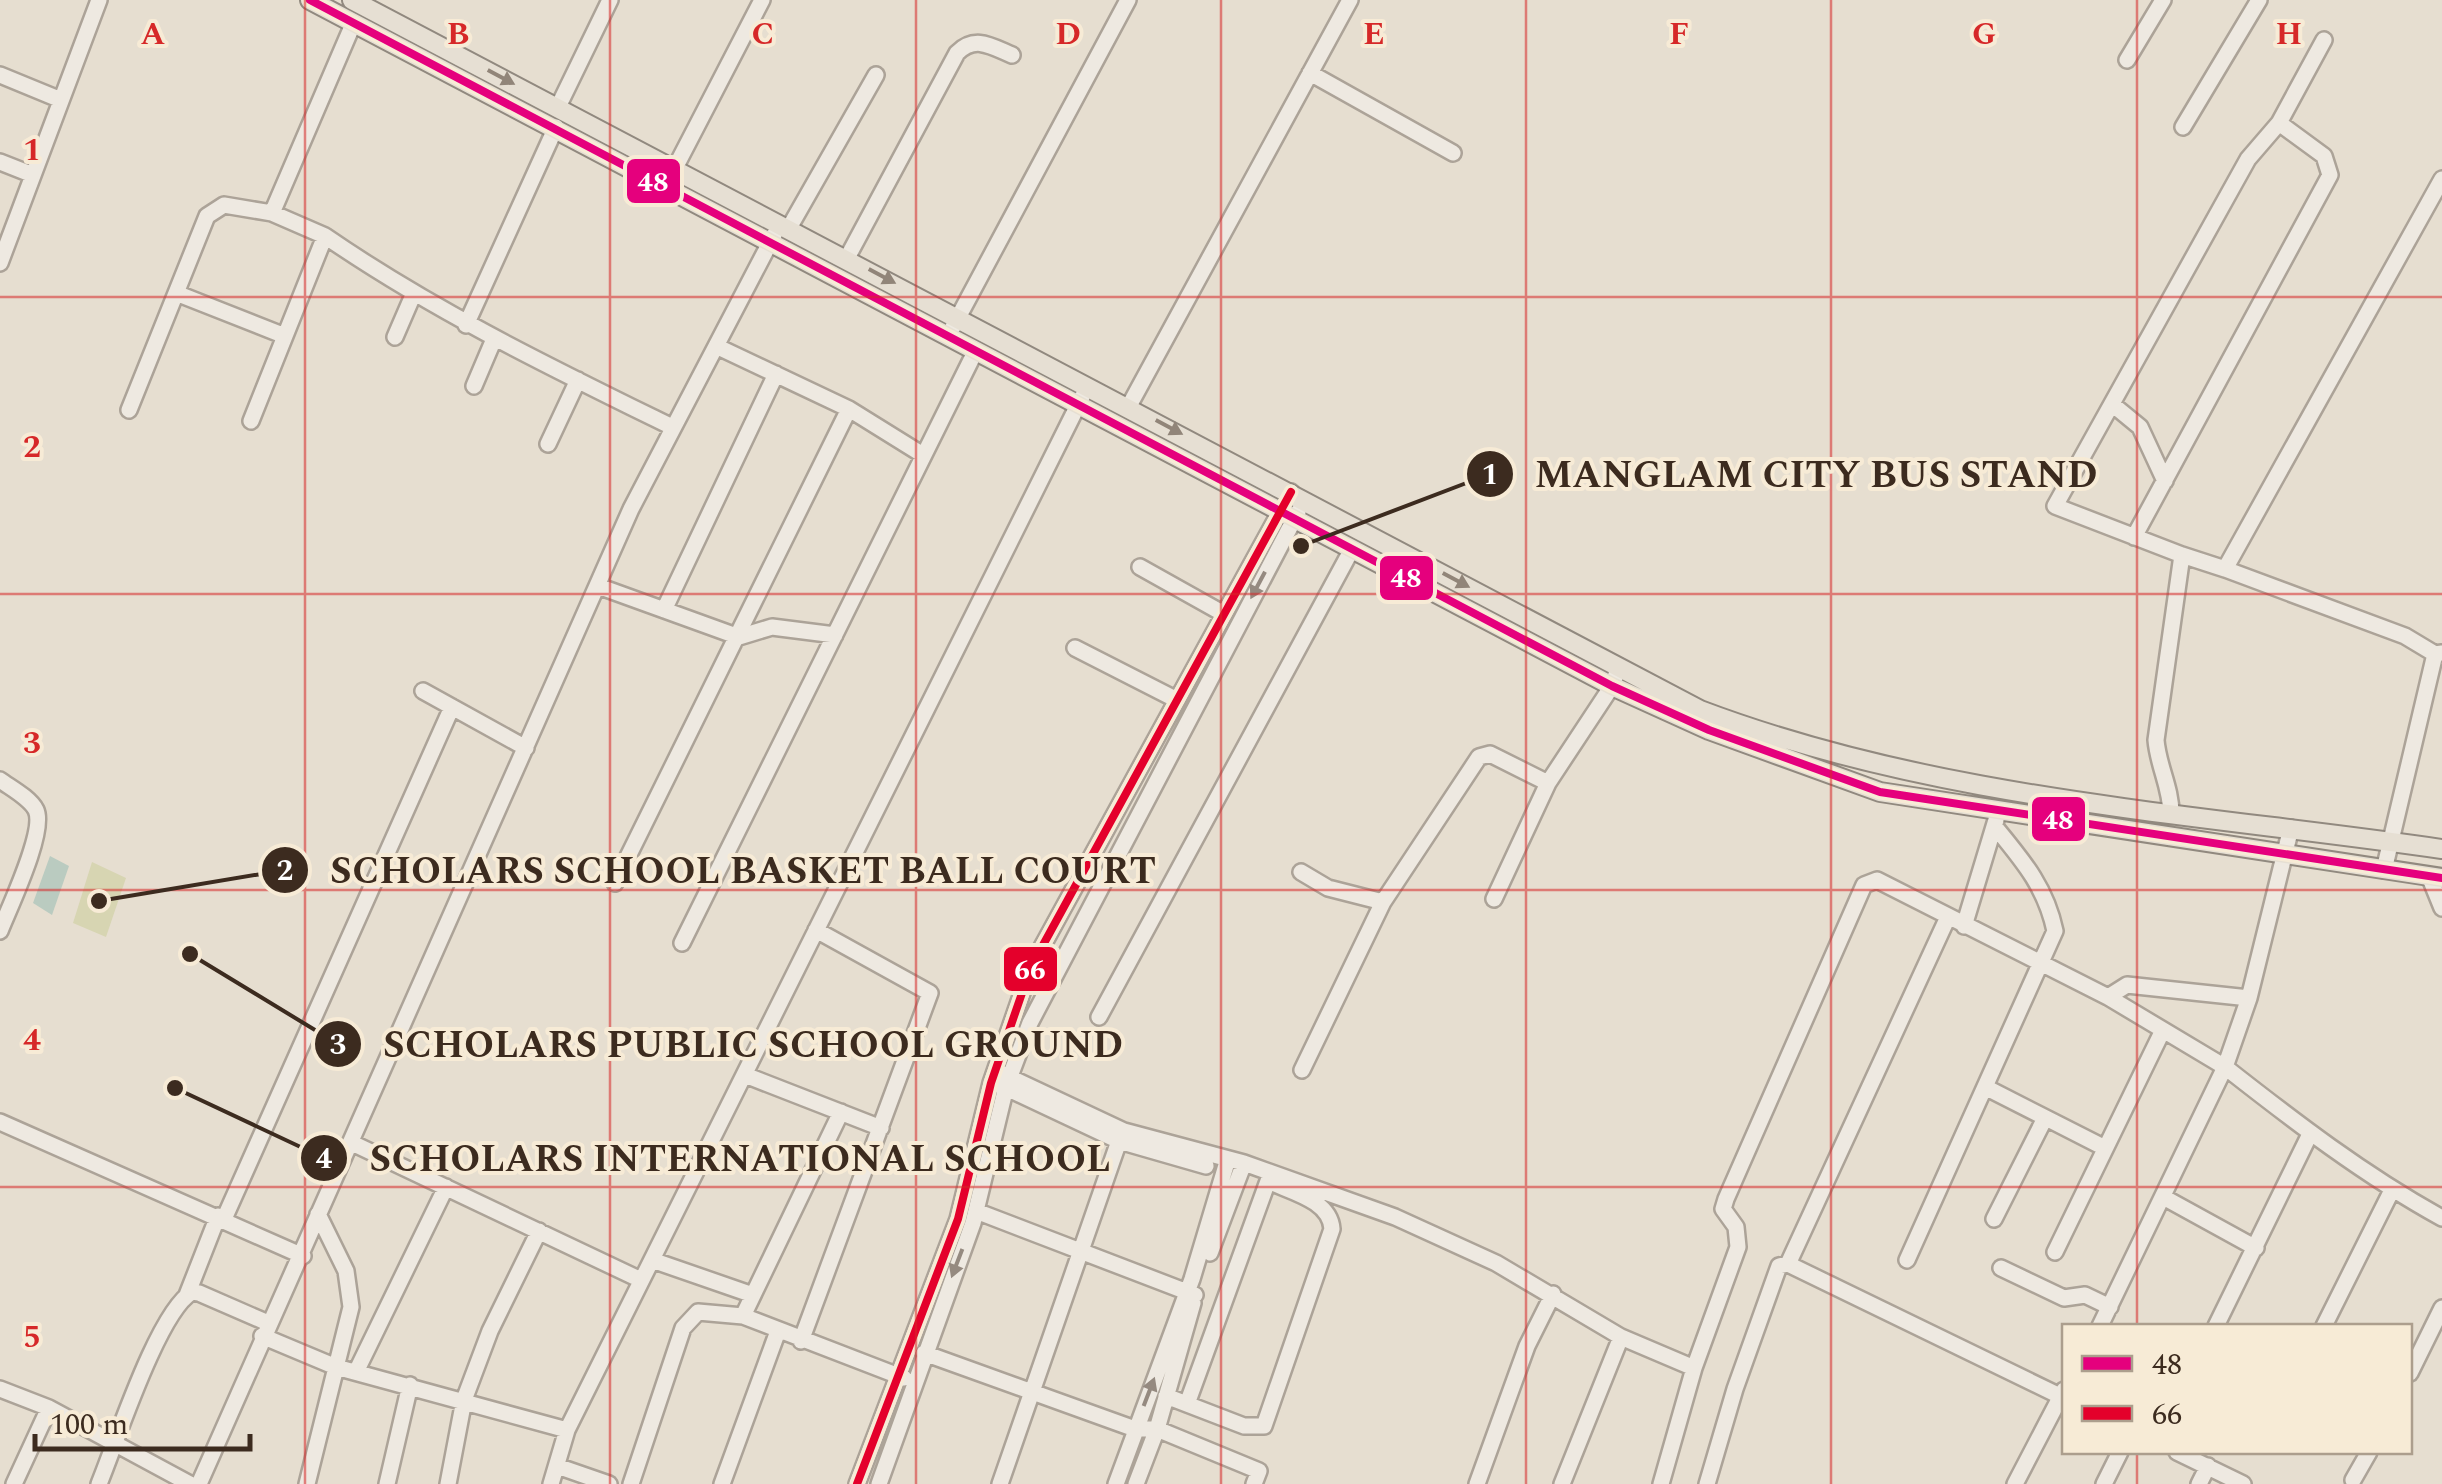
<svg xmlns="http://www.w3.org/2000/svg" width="2442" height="1484" viewBox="0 0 2442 1484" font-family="Spectral,serif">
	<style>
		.green { fill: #d7d5b2 }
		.water { fill: #bacbc0 }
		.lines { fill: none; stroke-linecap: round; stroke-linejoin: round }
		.minor-casing { stroke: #aca398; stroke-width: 20 }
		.major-casing { stroke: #91897f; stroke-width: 22 }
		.minor { stroke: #eee9e1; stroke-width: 15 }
		.major { stroke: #e6dfd3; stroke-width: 18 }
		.bus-1-casing { stroke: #f7ebd6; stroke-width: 15 }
		.bus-2-casing { stroke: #f7ebd6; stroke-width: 15 }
		.bus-1 { stroke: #e5007d; stroke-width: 8 }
		.bus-2 { stroke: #e4002b; stroke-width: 8 }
		.oneway { fill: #918579 }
		.oneway2 { fill: #958a80 }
		.grid { fill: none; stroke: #d62828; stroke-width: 2.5; stroke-opacity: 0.55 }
		.grid-label { font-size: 32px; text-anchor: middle; font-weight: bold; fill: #d62828; stroke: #f7ebd6; stroke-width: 8; stroke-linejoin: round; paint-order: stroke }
		.leader { fill: none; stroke: #3c2b1f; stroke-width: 4 }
		.callout-dot { fill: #3c2b1f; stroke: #f7ebd6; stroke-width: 4 }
		.mark-label { font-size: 30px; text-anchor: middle; font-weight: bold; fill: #fff }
		.callout-label { font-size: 38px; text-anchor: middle; font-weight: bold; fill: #3c2b1f; stroke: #f7ebd6; stroke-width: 8; stroke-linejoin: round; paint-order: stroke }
		.line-badge { stroke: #f7ebd6; stroke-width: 4 }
		.badge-label { font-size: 28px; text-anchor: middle; font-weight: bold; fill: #fff }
	</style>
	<rect width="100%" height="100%" fill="#e6ded0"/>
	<path class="green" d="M92,862L126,878L106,937L73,923Z"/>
	<path class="water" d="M50,856L69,866L52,915L33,903Z"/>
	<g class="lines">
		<defs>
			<path id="minor" d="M2127,60L2163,0
				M1310,73L1453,153
				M0,75L61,100
				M558,107L610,0
				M2183,127L2259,0
				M0,162L33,175
				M675,168L762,0
				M272,213L354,22
				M789,228L876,75
				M325,236C434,311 552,368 670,426
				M847,258L957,53C975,35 991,46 1012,55
				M0,263L99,0
				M176,293L285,336
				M466,325L556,127
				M953,327L1128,0
				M395,337L414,293
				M718,347L849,409L923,455
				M474,386L494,339
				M2112,404L2140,427L2165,481
				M1129,406L1350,0
				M129,410L207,216L224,205L272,213L325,236L251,421
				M548,444L578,380
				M2134,537L2330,175L2324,156L2279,123L2324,40
				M2182,555L2225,569
				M1140,567L1224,614
				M598,586L739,637L772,627L835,635
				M664,610L776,374
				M1075,648L1177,700
				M2435,654L2405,636L2225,569L2442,179
				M423,691L526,748
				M0,780C11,788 30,798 36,810C46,831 9,908 0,931
				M2171,814C2171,787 2158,766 2156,740L2182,555L2055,506L2248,159L2279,123
				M2291,828L2249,998L2225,1067C2295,1122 2364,1175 2442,1218
				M2384,870L2435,654L2442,653
				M1301,872L1328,888L1383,902L1479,757L1490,754L1548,783L1612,686L1618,669
				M2429,876L2442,908
				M615,883L849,409
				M1494,899L1548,783
				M1964,926L1996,820
				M682,943L976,350
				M2108,997L2127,985L2249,998
				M1099,1017L1352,549
				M1302,1070L1383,902
				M996,1071L1124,1131L1244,1163L1395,1217L1496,1263L1621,1337L1694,1368L1738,1247L1736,1227L1723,1209L1726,1199L1864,885L1877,880L2108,997L2225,1067L2100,1326
				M745,1075L881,1128
				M1000,1085L1119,1141L1206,1166
				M1985,1087L2105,1148
				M0,1122L303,1256
				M352,1143L641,1280
				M2165,1198L2256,1248
				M976,1211L1195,1295
				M224,1219L452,707
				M1994,1219L2045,1118
				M2055,1252L2163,1030
				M1210,1253L1244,1163
				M652,1260L753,1295
				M1907,1260L2055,931C2046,888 2024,862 1996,828
				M1788,1264L1948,917
				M2001,1268L2064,1298L2085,1295L2110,1307
				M187,1295L218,1216
				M743,1316L841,1112
				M2216,1326L2310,1134
				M2324,1326L2392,1190
				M262,1336L336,1367L567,1430
				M801,1341L930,993L816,930
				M924,1353L1135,1429H1157L1259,1471L1254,1484
				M356,1372L446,1187
				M2410,1373L2442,1308
				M0,1389L49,1408L190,1484
				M1166,1396L1244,1426H1264L1332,1229C1330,1200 1291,1192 1268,1181
				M1187,1404L1268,1181
				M2177,1452L2243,1484
				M557,1466L609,1484
				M2353,1480L2369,1452
				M14,1484L49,1408
				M99,1484C116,1443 158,1312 192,1292L199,1293L268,1323
				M199,1484L631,509L774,235
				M307,1484L351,1307L346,1271L318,1214
				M387,1484L410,1385
				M448,1484L464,1400L490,1331L539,1231
				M551,1484L567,1430L1082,397
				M631,1484L683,1328L698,1312L743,1316L904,1378
				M722,1484L778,1331
				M857,1484L958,1219L991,1083L1031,967L1291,492
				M879,1484L973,1223L1006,1087L1030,1023L1298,512
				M1000,1484L1119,1141
				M1116,1484L1192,1279L1227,1162
				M1136,1484L1157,1429L1193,1303
				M1477,1484L1527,1346L1553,1294
				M1562,1484L1621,1337
				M1661,1484L1694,1368
				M1707,1484L1735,1389L1779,1266L1788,1264L2064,1398
				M2015,1484L2064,1390
				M2104,1484L2120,1452
				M2199,1484L2208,1466"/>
			<path id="major" d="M310,0L1612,686L1709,730L1880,792L2442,878
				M352,0L1700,710C1938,800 2193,813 2442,849"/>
		</defs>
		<use href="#minor" class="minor-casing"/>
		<use href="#major" class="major-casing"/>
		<use href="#minor" class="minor"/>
		<use href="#major" class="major"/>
		<defs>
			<path id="bus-1" d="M310,0L1612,686L1709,730L1880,792L2442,878"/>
			<path id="bus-2" d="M857,1484L958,1219L991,1083L1031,967L1291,492"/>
		</defs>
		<use href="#bus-1" class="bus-1-casing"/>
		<use href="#bus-2" class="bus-2-casing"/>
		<use href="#bus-1" class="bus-1"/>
		<use href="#bus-2" class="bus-2"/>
	</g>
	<defs><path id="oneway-solid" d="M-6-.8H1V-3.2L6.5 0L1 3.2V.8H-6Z" transform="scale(2.5)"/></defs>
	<g class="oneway">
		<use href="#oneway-solid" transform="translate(501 77) rotate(28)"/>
		<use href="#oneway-solid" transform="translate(882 276) rotate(28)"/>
		<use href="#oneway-solid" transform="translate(1169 427) rotate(28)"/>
		<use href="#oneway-solid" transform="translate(1456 580) rotate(28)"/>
	</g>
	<g class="oneway2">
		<use href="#oneway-solid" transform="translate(1258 585) rotate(118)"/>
		<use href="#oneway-solid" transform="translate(957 1263) rotate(111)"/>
		<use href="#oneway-solid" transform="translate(1149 1392) rotate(-69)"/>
	</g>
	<path class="grid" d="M305,0V1484M610,0V1484M916,0V1484M1221,0V1484M1526,0V1484M1831,0V1484M2137,0V1326M0,297H2442M0,594H2442M0,890H2442M0,1187H2442M2137,1452V1484"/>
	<g class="grid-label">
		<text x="153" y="44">A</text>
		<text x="458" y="44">B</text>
		<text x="763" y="44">C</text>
		<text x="1068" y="44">D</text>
		<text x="1374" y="44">E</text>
		<text x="1679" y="44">F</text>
		<text x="1984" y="44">G</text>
		<text x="2289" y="44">H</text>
		<text x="32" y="160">1</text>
		<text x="32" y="457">2</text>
		<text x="32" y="753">3</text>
		<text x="32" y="1050">4</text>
		<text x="32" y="1347">5</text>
	</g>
	<path class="leader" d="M1301 546L1490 474M99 901L285 870M190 954L338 1044M175 1088L324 1158"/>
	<g class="callout-dot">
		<circle cx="1301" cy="546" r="10"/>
		<circle cx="99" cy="901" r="10"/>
		<circle cx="190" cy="954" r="10"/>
		<circle cx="175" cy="1088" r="10"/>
		<circle cx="1490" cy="474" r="25"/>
		<circle cx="285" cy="870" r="25"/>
		<circle cx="338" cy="1044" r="25"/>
		<circle cx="324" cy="1158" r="25"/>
	</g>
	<g class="mark-label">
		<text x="1490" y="484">1</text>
		<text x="285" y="880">2</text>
		<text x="338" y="1054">3</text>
		<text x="324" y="1168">4</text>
	</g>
	<g class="callout-label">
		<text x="1816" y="487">MANGLAM CITY BUS STAND</text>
		<text x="743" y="883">SCHOLARS SCHOOL BASKET BALL COURT</text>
		<text x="753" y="1057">SCHOLARS PUBLIC SCHOOL GROUND</text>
		<text x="740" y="1171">SCHOLARS INTERNATIONAL SCHOOL</text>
	</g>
	<g class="line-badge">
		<rect x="625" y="157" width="57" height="48" rx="10" fill="#e5007d"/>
		<rect x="1378" y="554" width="57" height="48" rx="10" fill="#e5007d"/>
		<rect x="2030" y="795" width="57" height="48" rx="10" fill="#e5007d"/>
		<rect x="1002" y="945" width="57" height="48" rx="10" fill="#e4002b"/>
	</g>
	<g class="badge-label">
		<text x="653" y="191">48</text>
		<text x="1406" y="587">48</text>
		<text x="2058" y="829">48</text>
		<text x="1030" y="979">66</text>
	</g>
	<rect x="2062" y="1324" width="350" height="130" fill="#f7ebd6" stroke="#ac9e8d" stroke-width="2.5"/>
	<rect x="2082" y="1356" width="50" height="15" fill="#e5007d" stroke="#ac9e8d" stroke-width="2.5"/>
	<text x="2152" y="1374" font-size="30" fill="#3c2b1f">48</text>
	<rect x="2082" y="1406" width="50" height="15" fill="#e4002b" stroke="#ac9e8d" stroke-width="2.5"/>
	<text x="2152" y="1424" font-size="30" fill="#3c2b1f">66</text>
	<path d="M35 1434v15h215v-15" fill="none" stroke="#3c2b1f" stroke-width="5"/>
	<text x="50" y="1434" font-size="30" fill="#3c2b1f" stroke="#f7ebd6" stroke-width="8" paint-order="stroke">100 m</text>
</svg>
